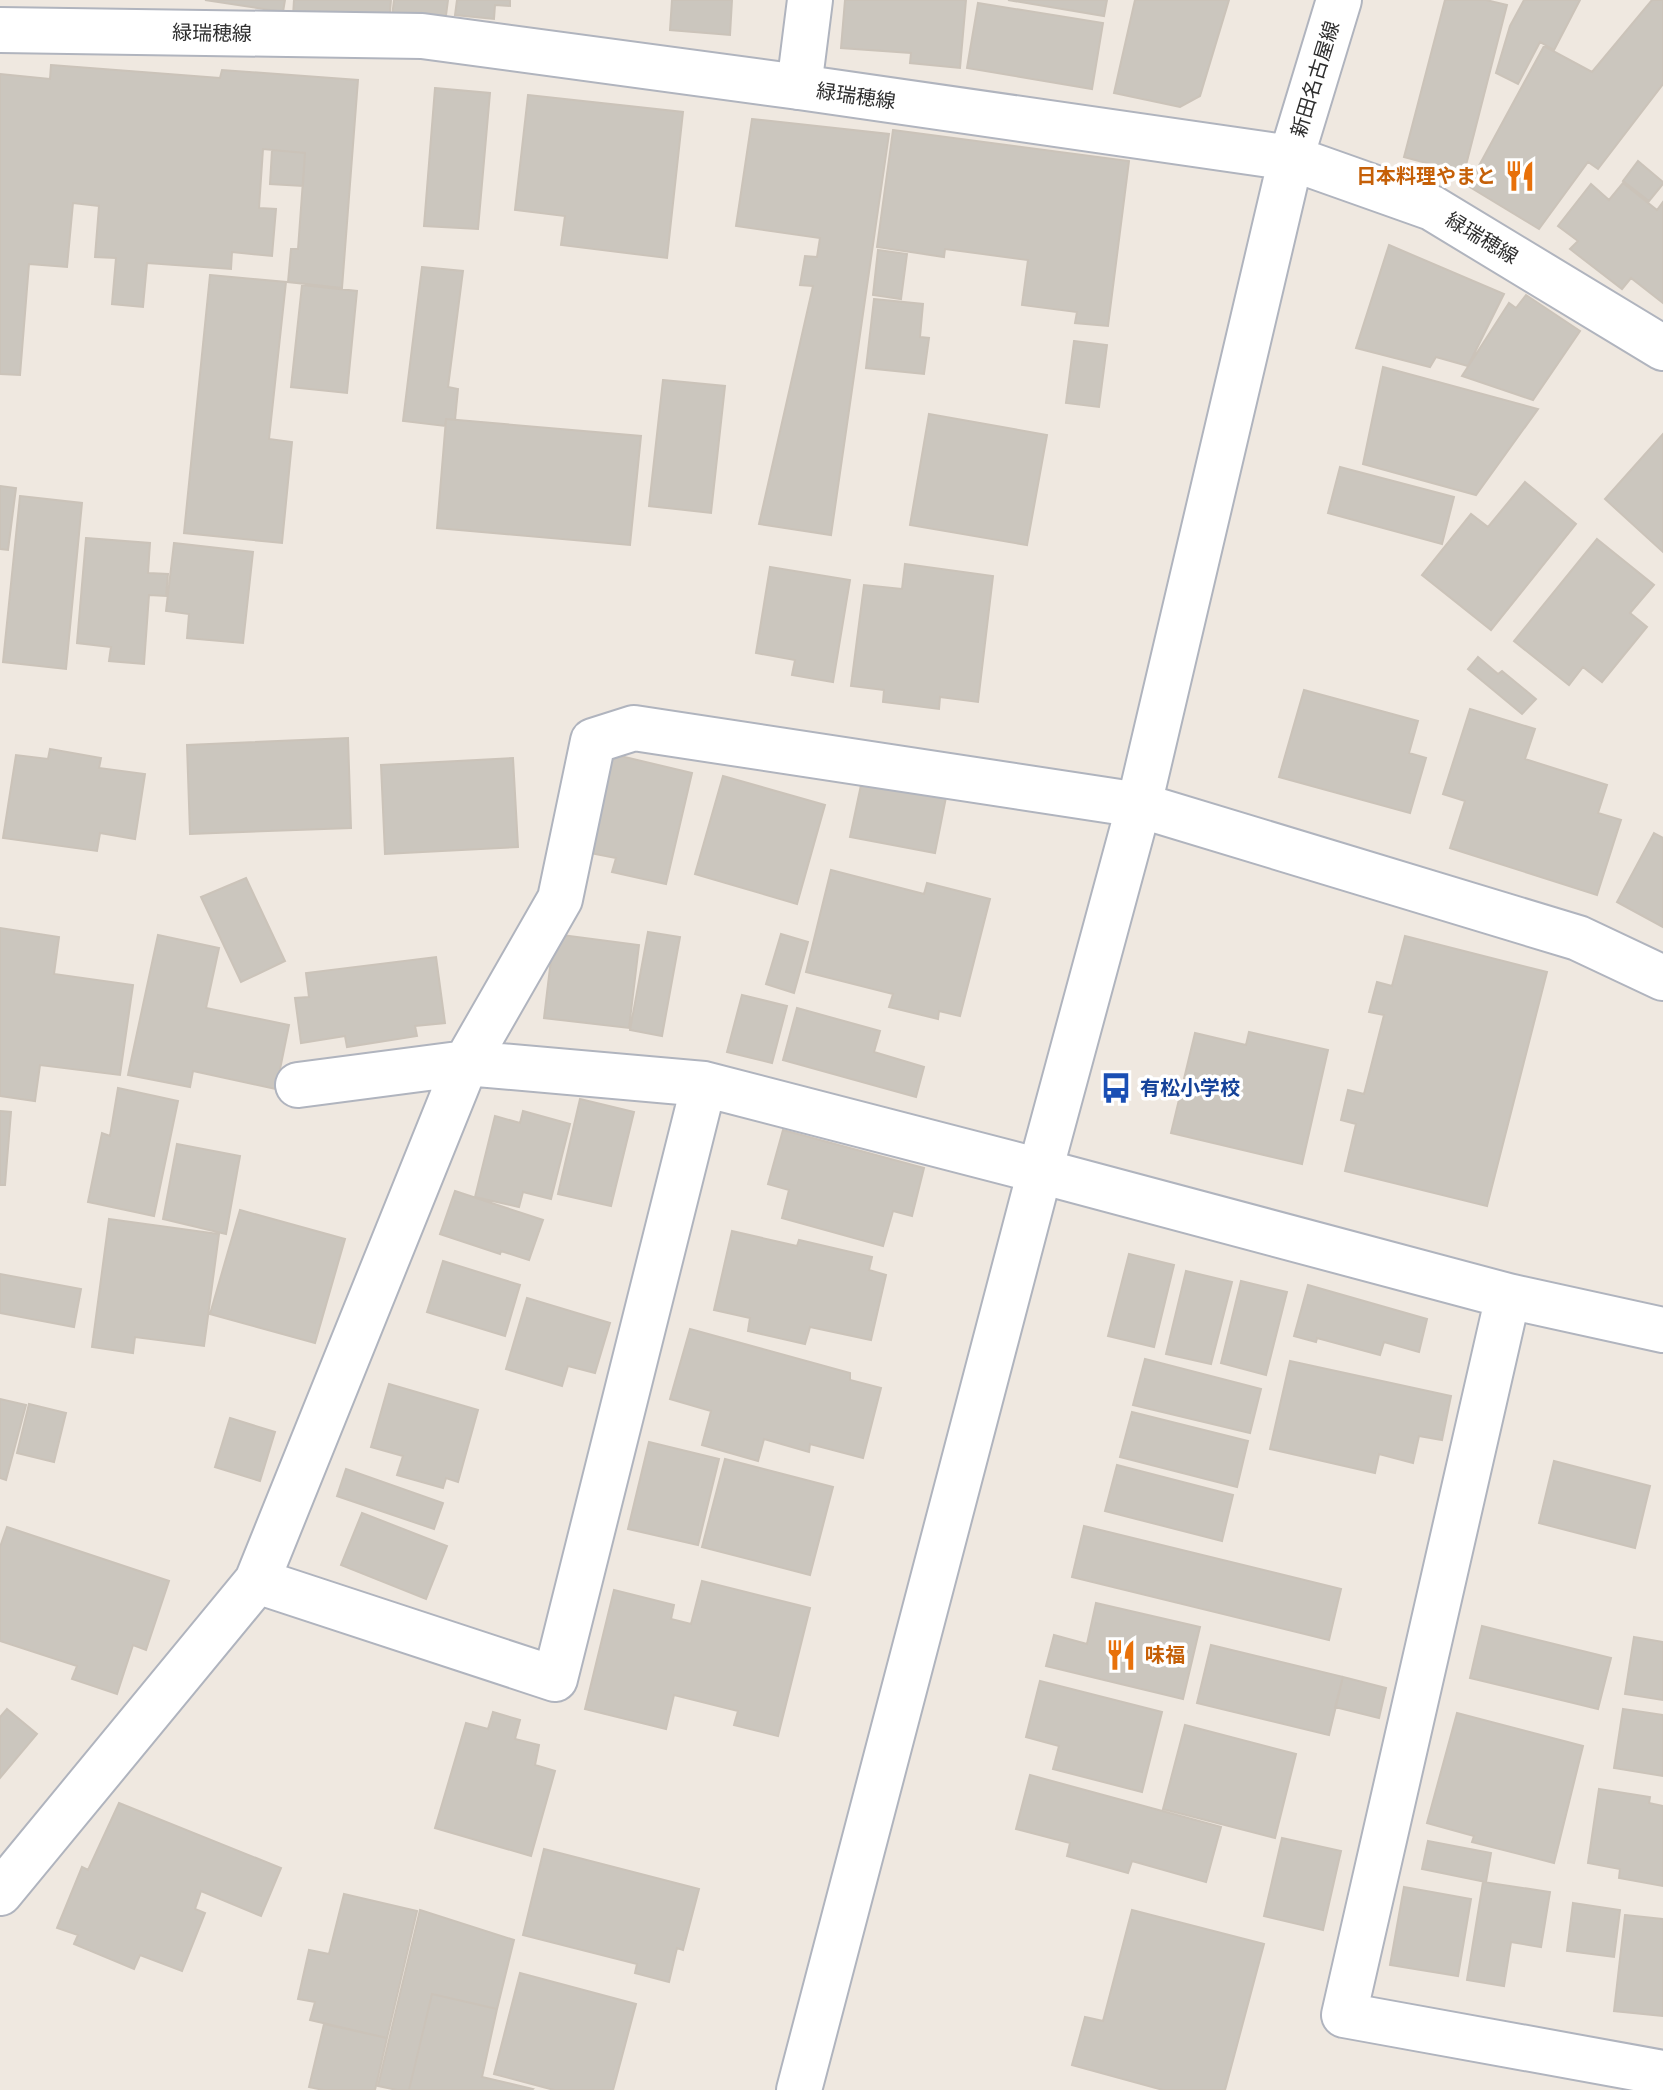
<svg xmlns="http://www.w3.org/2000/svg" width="1663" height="2090" viewBox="0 0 1663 2090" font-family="'Titillium Web','Noto Sans JP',sans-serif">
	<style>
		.building { fill: #cbc6be; stroke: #cbc3b9; stroke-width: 2 }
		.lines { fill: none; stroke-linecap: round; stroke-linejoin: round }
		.street-casing { stroke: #b0b4be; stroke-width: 48 }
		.secondary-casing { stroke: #b0b4be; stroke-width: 48 }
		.street { stroke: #fff; stroke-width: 44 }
		.secondary { stroke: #fff; stroke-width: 44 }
		.labels { text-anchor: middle; stroke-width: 7; stroke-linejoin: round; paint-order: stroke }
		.street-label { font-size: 20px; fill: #2e2e2e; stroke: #fff }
		.food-label { font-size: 20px; font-weight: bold; fill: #c56008; stroke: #fff; text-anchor: end }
		.transit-label { font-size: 20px; font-weight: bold; fill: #164399; stroke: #fff; text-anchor: start }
	</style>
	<rect width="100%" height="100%" fill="#efe8e0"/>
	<path class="building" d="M205,0H285L283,12Z
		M294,0H391L389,23L293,16Z
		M394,0H448L445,23L392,17Z
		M457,0H510V6L495,5L494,19L455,15Z
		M672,0H732L730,35L670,30Z
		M845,0H966L960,68L910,63L911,53L841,48Z
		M1008,0H1107L1104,16Z
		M1135,0H1229L1200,96L1180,107L1114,93Z
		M1445,0H1486L1507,5L1464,173L1404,157Z
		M1524,0H1580L1554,50L1540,42L1518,84L1496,73L1510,26Z
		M1652,0H1663V84L1598,169L1588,162L1539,229L1468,186L1544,46L1592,72Z
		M978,3L1103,23L1092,89L967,68Z
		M51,65L220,78L222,70L358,80L342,288L288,282L291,249H298L305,153L263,149L259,208L276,209L272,256L232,252L231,269L147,263L143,307L112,304L116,258L95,257L99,206L73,203L67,267L29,264L20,375L0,374V74L50,79Z
		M435,88L490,93L478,229L424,226Z
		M528,95L683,112L667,258L561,245L565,216L515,210Z
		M752,119L889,134L831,535L759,524L813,286L800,285L805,256L817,257L820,238L736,226Z
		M893,130L1129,161L1108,326L1075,323L1077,312L1022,305L1028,260L945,249L944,257L877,247Z
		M272,150L305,153L303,186L270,184Z
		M1638,161L1663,182V184L1649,201L1623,181Z
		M1623,183L1657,210L1663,202V303L1631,278L1622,289L1570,249L1578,241L1558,226L1591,184L1609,200Z
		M1389,245L1504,294L1468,366L1436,357L1430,367L1356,348Z
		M878,250L907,254L901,299L873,295Z
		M422,267L463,271L448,387L458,389L455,420L446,419L445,426L403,421Z
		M210,275L286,282L269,439L292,442L282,543L184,533Z
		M302,285L357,291L347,393L291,387Z
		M1526,295L1580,331L1533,400L1462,376L1509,303L1516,308Z
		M874,299L923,304L920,337L929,338L924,374L866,368Z
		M1074,341L1107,345L1099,407L1066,403Z
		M1383,367L1538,409L1476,495L1363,464Z
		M663,380L725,386L711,513L649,506Z
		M929,414L1047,435L1027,545L910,525Z
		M446,419L641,436L630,545L437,528Z
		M1663,434V552L1605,499Z
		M1340,467L1454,497L1442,544L1328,513Z
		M1525,482L1576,524L1491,630L1422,575L1471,514L1488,527Z
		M0,486L16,488L8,550L0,549Z
		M20,496L82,503L66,669L3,662Z
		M86,538L150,543L148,573L168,574L166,596L149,595L144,664L109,661L111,647L77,643Z
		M1597,539L1654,585L1630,613L1647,627L1602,682L1583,667L1569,685L1514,641Z
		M174,543L253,552L243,643L187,638L189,614L166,611Z
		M905,564L993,576L978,702L940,697L939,709L883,702L884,690L851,686L864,585L902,589Z
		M770,567L850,580L833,682L792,675L795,660L756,653Z
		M1478,657L1498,674L1502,671L1536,699L1522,714L1468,669Z
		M1304,690L1418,721L1409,753L1426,758L1410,813L1279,777Z
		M1470,709L1535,729L1525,759L1607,785L1598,813L1621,820L1597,895L1450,848L1465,801L1443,794Z
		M348,738L351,828L190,834L187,745Z
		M50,749L101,758L99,768L145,774L135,839L100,833L97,851L3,838L16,755L48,759Z
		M612,754L692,773L666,884L612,872L616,858L590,853Z
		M513,758L518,847L385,854L381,765Z
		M864,771L948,787L935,853L850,837Z
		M723,776L825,805L797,904L695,874Z
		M1654,833L1663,838V927L1617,902Z
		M831,870L924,894L927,883L990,899L960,1016L939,1011L938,1019L889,1007L893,994L806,972Z
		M246,878L285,961L241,982L201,897Z
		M0,928L59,937L54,974L133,985L120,1075L40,1065L35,1101L0,1096Z
		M648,932L680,937L662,1036L630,1030Z
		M554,934L639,945L629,1028L544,1018Z
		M781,934L808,942L794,993L766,984Z
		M158,935L219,948L206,1008L289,1025L276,1089L193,1071L190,1087L128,1075Z
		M1405,936L1547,972L1487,1206L1345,1171L1356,1124L1341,1120L1348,1090L1364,1094L1384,1015L1369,1012L1377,982L1392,986Z
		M436,957L445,1023L415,1026L417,1036L347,1047L345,1036L301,1043L295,998L309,997L306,973Z
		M742,995L787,1006L772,1063L727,1052Z
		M797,1008L880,1031L874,1052L924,1067L916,1097L783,1060Z
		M1249,1032L1328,1050L1302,1164L1171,1133L1195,1033L1246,1045Z
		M118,1088L178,1101L154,1216L88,1202L102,1133L110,1136Z
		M580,1099L634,1112L611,1206L558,1194Z
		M0,1111L11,1112L5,1185H0Z
		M523,1111L570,1124L551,1199L523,1192L519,1207L475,1197L495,1116L520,1123Z
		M783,1130L924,1168L912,1216L893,1211L883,1246L782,1218L789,1190L768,1184Z
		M177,1144L240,1156L226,1234L163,1219Z
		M455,1191L543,1220L529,1260L501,1251L500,1254L440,1234Z
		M240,1210L345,1239L315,1343L210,1314Z
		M109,1219L219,1234L204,1346L135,1337L133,1353L92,1347Z
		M732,1231L797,1246L799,1240L872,1257L869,1270L886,1275L871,1340L810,1327L805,1344L748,1331L750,1318L714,1310Z
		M1129,1254L1174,1265L1154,1347L1108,1336Z
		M443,1261L520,1285L505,1336L427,1312Z
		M1186,1271L1232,1282L1211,1364L1166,1354Z
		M0,1274L81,1289L74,1327L0,1313Z
		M1241,1281L1287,1292L1266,1375L1221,1363Z
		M1308,1285L1427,1319L1419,1352L1384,1342L1380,1355L1317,1338L1316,1342L1294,1336Z
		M527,1298L610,1323L595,1373L568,1366L562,1386L506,1369Z
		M690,1329L850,1373V1380L881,1388L863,1458L810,1444L809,1452L764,1439L758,1461L702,1445L711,1411L670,1399Z
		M1145,1359L1261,1389L1250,1433L1133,1405Z
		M1290,1361L1451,1396L1442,1440L1419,1436L1413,1463L1379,1454L1375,1473L1270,1449Z
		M389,1384L478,1410L458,1482L446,1478L443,1488L397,1475L403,1456L371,1447Z
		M0,1399L26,1405L6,1480L0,1478Z
		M29,1404L66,1413L54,1462L17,1453Z
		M1132,1412L1248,1441L1237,1487L1120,1457Z
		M230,1418L275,1432L260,1481L215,1467Z
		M649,1442L719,1459L698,1545L628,1529Z
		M725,1459L833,1487L810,1575L702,1547Z
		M1554,1461L1650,1486L1635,1548L1539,1523Z
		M1117,1465L1233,1495L1222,1541L1105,1511Z
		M346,1469L443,1503L434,1529L337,1496Z
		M362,1513L447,1546L426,1599L341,1565Z
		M1084,1526L1341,1589L1329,1640L1072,1577Z
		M7,1527L169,1581L146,1650L133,1645L117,1694L72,1679L77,1666L0,1641V1547Z
		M702,1581L810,1608L778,1736L734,1725L738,1711L674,1695L666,1729L585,1709L614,1590L674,1605L671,1619L691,1624Z
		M1096,1603L1200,1627L1183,1699L1046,1666L1054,1635L1087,1644Z
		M1482,1626L1611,1658L1598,1709L1470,1678Z
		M1634,1637L1663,1642V1700L1625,1694Z
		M1211,1645L1343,1677L1329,1735L1197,1703Z
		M1343,1677L1386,1688L1379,1718L1335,1707Z
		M1040,1681L1162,1712L1142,1792L1053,1769L1059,1746L1026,1737Z
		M7,1709L37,1734L0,1778V1717Z
		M1623,1709L1663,1715V1776L1614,1768Z
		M493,1712L520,1720L515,1739L539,1745L535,1765L555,1771L531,1856L435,1828L466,1723L488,1729Z
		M1457,1713L1583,1746L1554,1863L1472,1842L1474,1836L1427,1823Z
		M1185,1725L1296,1754L1275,1838L1163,1809Z
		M1030,1775L1221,1827L1206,1882L1132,1861L1128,1873L1067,1856L1070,1843L1016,1829Z
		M1599,1789L1650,1797L1649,1803L1663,1806V1886L1619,1878L1620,1869L1588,1863Z
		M119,1803L281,1868L261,1916L201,1891L195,1909L205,1913L182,1971L140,1955L134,1969L74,1944L78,1935L57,1928L82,1867L88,1870Z
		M1282,1838L1341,1851L1323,1930L1264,1916Z
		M1428,1841L1491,1853L1486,1882L1422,1869Z
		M544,1849L699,1889L683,1950L677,1948L669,1982L635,1973L637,1964L523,1935Z
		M1483,1882L1550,1892L1541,1947L1511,1942L1504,1986L1467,1980Z
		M1404,1887L1471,1899L1458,1976L1390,1965Z
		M344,1894L417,1911L387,2038L310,2020L315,2002L298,1999L309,1950L329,1954Z
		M1573,1903L1620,1910L1614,1957L1567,1951Z
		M420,1910L514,1940L497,2009L432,1994L409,2090H397L378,2086Z
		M1132,1910L1264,1944L1225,2090H1163L1072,2065L1085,2017L1103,2021Z
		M1625,1915L1663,1919V2016L1614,2011Z
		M520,1973L636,2004L613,2090H554L494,2074Z
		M432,1994L497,2009L482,2077L533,2089L532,2090H409Z
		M324,2024L387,2038L375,2090H323L309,2087Z"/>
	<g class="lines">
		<defs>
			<path id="street" d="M799,87L810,0
				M298,1085L466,1063L704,1084L1040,1171L1508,1296L1663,1330
				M1508,1296L1344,2015L1663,2073
				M257,1581L555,1679L704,1084
				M0,1893L257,1581L466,1063L560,899L593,741L634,728L1139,805L1578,938L1663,978"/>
			<path id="secondary" d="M0,30L422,36L799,87L1291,158L1432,208L1663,348
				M799,2090L1040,1171L1139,805L1291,158L1339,0"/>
		</defs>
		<use href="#street" class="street-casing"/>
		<use href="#secondary" class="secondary-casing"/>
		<use href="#street" class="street"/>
		<use href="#secondary" class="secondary"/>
	</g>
	<defs>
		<symbol id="restaurant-bare" viewBox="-9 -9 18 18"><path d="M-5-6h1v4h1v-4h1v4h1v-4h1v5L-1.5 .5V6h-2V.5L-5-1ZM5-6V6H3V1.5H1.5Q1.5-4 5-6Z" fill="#e8710a" stroke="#fff" stroke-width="2.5" paint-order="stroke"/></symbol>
		<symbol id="bus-bare" viewBox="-9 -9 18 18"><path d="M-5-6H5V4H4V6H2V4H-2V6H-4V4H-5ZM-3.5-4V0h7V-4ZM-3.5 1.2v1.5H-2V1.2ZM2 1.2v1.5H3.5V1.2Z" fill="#1a4fb4" stroke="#fff" stroke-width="2.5" paint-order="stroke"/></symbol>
	</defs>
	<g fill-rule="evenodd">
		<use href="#restaurant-bare" x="1498" y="154" width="44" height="44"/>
		<use href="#bus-bare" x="1094" y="1066" width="44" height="44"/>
		<use href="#restaurant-bare" x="1099" y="1633" width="44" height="44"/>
	</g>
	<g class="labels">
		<g class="street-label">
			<text transform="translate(212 33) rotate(1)" y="7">緑瑞穂線</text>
			<text transform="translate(1315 79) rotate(-73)" y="7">新田名古屋線</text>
			<text transform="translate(856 96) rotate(8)" y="7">緑瑞穂線</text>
			<text transform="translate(1482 238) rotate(31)" y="7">緑瑞穂線</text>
		</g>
		<g class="food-label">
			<text x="1496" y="183">日本料理やまと</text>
			<text x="1145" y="1662" text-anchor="start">味福</text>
		</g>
		<g class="transit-label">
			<text x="1140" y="1095">有松小学校</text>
		</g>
	</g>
</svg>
